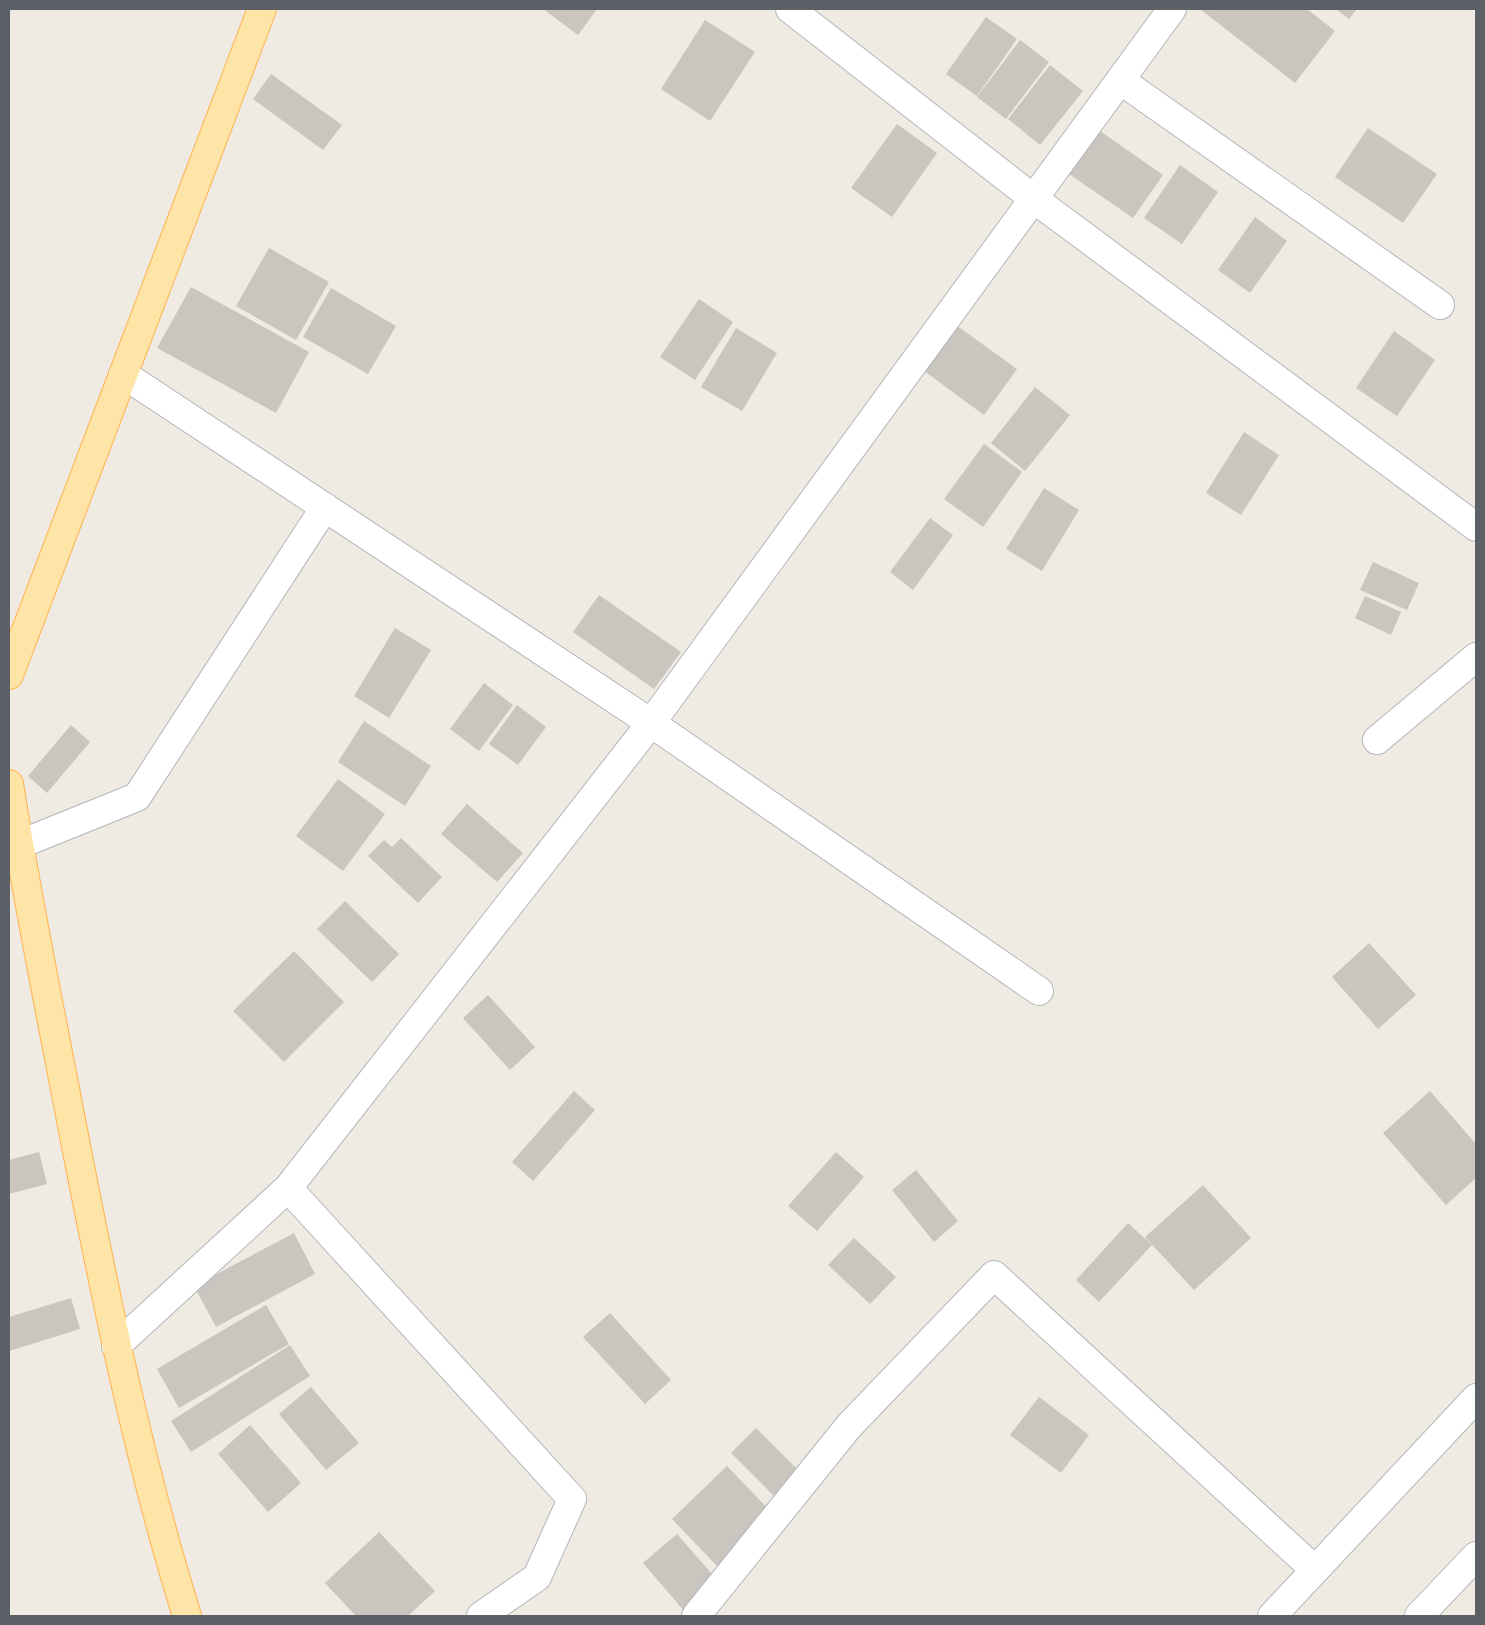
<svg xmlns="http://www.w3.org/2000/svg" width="1485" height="1625" viewBox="0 0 1485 1625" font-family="'PT Sans',sans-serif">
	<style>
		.building { fill: #cac5bf }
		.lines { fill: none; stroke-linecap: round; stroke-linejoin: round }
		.minor-casing { stroke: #b3b7bb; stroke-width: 30 }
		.major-casing { stroke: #ffb24b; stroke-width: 30 }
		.minor { stroke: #fff; stroke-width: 28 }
		.major { stroke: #ffe4a7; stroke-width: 28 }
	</style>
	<rect width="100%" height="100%" fill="#efeae2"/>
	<path class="building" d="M543,9H597L578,35Z
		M1200,9H1307L1335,31L1295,83Z
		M1336,9H1357L1349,19Z
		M986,17L1017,39L977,96L946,74Z
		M705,20L755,52L710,121L661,89Z
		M1020,40L1049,62L1006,119L977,97Z
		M1050,65L1083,91L1040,145L1008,119Z
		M271,74L342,125L323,150L253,99Z
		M897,124L937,153L892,217L851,188Z
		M1368,128L1437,174L1403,223L1335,177Z
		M1100,131L1163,175L1133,218L1069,174Z
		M1180,165L1218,192L1182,244L1144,218Z
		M1255,217L1287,241L1250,293L1218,270Z
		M269,248L329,282L296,340L236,306Z
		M191,287L309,352L276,413L157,348Z
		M331,288L396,326L368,374L303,337Z
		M699,299L733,322L695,380L660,357Z
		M949,320L1017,369L984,415L916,365Z
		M736,328L777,353L742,411L701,387Z
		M1394,331L1435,360L1397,416L1356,388Z
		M1035,387L1070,415L1025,471L991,443Z
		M1244,432L1279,455L1241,515L1206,493Z
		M984,444L1022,472L983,527L944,499Z
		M1044,488L1079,510L1042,571L1006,549Z
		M930,518L953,535L913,590L890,572Z
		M1373,562L1419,583L1407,610L1360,590Z
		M599,595L681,652L654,689L573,632Z
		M1365,596L1401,612L1391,635L1355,618Z
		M395,628L431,650L389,718L354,696Z
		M484,683L513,705L479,751L450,729Z
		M517,705L546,727L518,765L489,744Z
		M364,721L431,766L405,806L338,762Z
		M71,725L90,742L47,793L28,776Z
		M338,779L385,814L343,871L296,836Z
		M467,804L523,853L497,882L441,834Z
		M401,838L442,877L418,903L368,856L384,840L392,847Z
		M345,901L399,954L372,982L317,929Z
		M1369,943L1416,995L1378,1029L1332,977Z
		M294,951L344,1002L284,1062L233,1011Z
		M488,995L535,1047L510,1070L463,1018Z
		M574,1091L595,1110L533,1181L512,1162Z
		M1430,1091L1476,1144V1178L1446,1205L1383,1133Z
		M39,1152L47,1184L9,1194V1160Z
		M836,1152L864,1177L817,1231L788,1206Z
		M916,1170L958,1221L934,1242L892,1190Z
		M1203,1185L1251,1238L1194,1290L1145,1237Z
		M1128,1223L1152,1245L1099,1302L1076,1280Z
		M294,1233L315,1274L216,1327L194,1286Z
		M854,1238L896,1277L870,1304L828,1265Z
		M71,1298L80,1329L9,1351V1317Z
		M266,1305L289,1344L179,1408L157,1369Z
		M610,1313L671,1380L645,1404L583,1337Z
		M290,1345L310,1376L191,1452L171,1421Z
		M311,1387L359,1443L326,1470L279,1414Z
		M1039,1397L1089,1435L1061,1473L1010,1435Z
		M250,1425L301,1483L268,1512L218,1454Z
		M756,1428L804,1476L779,1501L731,1453Z
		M727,1466L773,1514L718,1567L672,1519Z
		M379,1532L435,1591L408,1616H356L325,1583Z
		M677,1534L719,1582L685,1612L643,1563Z"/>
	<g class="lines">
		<defs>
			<path id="minor" d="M790,9L1034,199L1476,527
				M1120,80L1440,305
				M123,374L651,723L1039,991
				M1377,740L1476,657
				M9,837L18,845L137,797L325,507
				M288,1188L572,1499L537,1577L481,1616
				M116,1346L288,1188L651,723L1172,9
				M696,1616L849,1426L994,1275L1315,1570
				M1272,1616L1476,1398
				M1419,1616L1476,1556"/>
			<path id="major" d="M9,675L262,9
				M9,784C28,905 53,1025 76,1146C107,1304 139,1462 187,1616"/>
		</defs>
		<use href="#minor" class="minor-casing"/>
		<use href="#major" class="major-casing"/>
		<use href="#minor" class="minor"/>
		<use href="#major" class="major"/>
	</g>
	<rect width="1485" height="1625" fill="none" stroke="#5a6065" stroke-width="20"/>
</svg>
